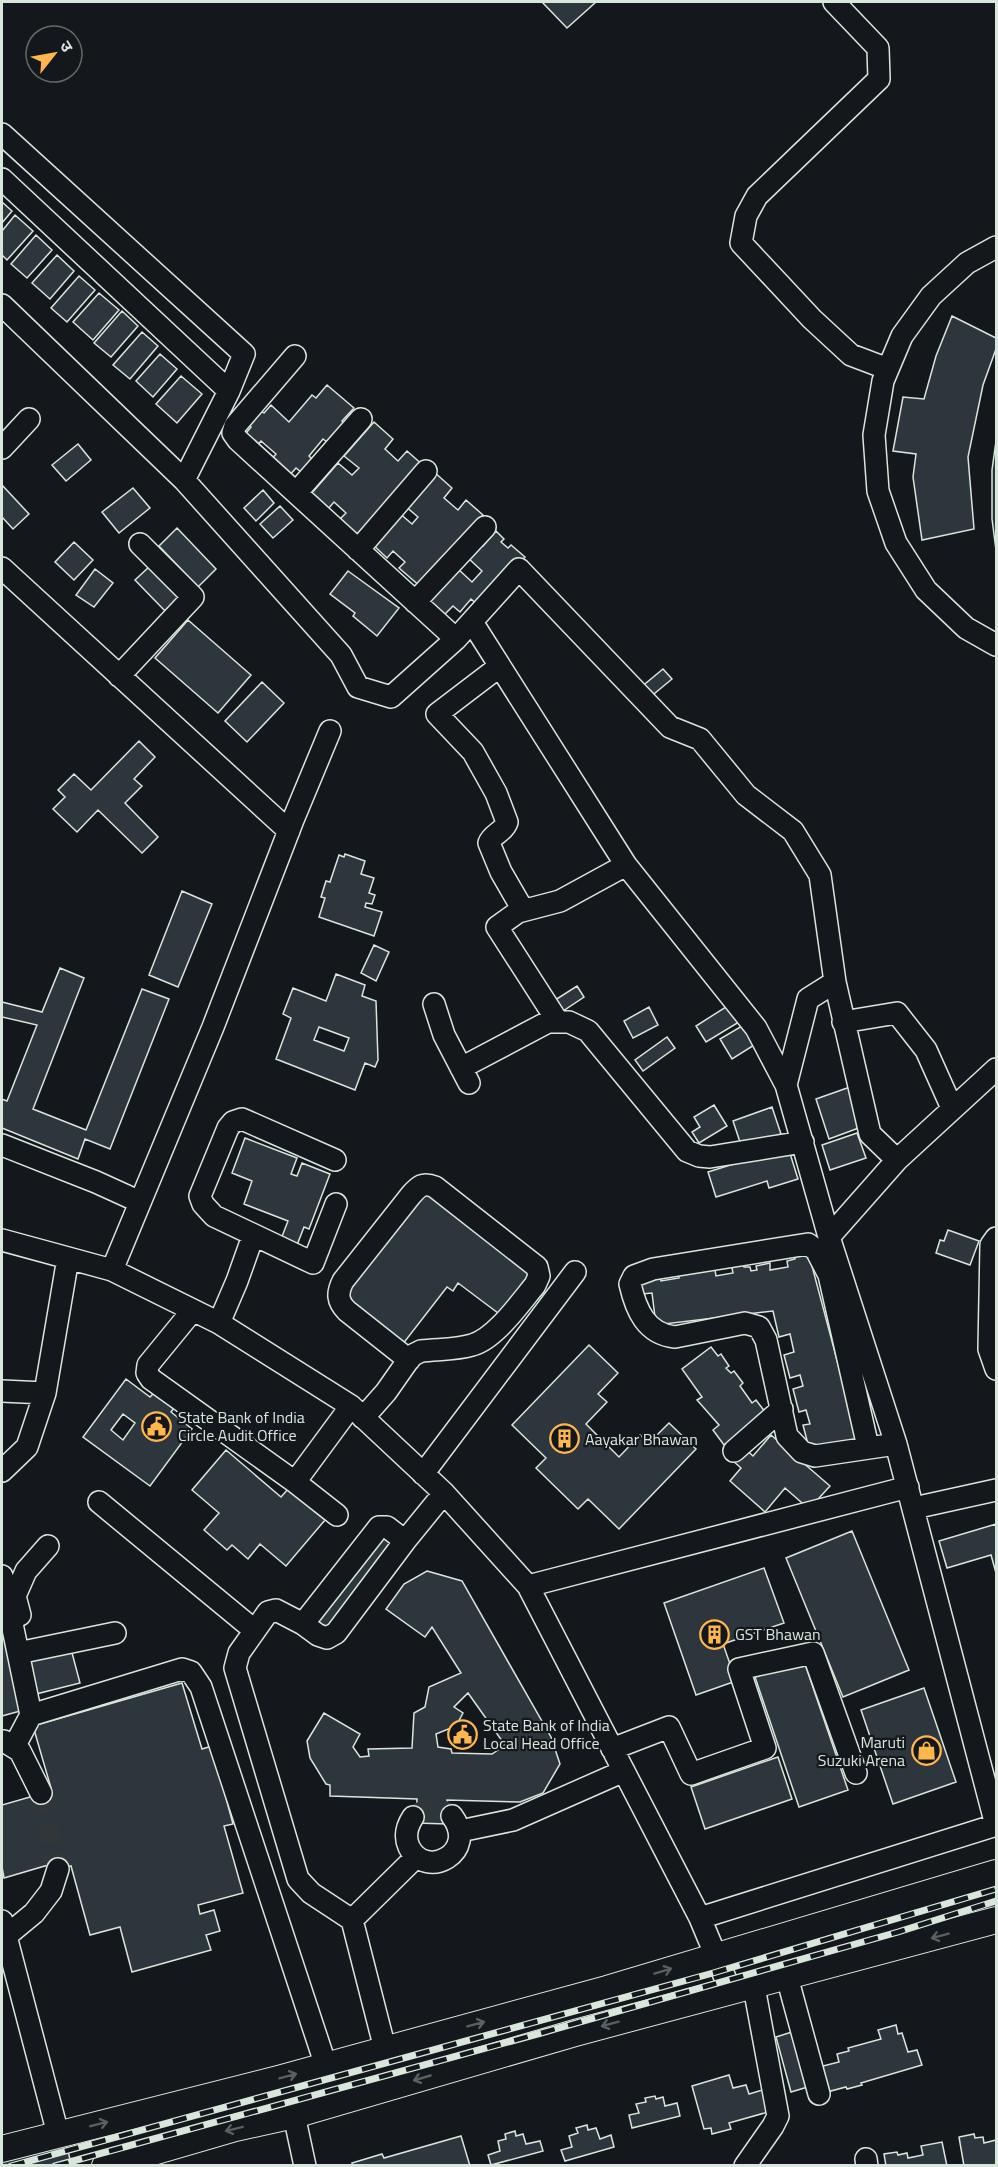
<svg xmlns="http://www.w3.org/2000/svg" width="998" height="2167" viewBox="0 0 998 2167" font-family="'Titillium Web','Noto Sans Devanagari',sans-serif">
	<style>
		.building { fill: #2c363c; stroke: #d8e6dc; stroke-width: 1.5; fill-rule: evenodd }
		.lines { fill: none; stroke-linecap: round; stroke-linejoin: round }
		.minor-tunnel { stroke: #313739; stroke-width: 21; stroke-dasharray: 21 10; stroke-linecap: butt }
		.minor-casing { stroke: #d8e6dc; stroke-width: 24 }
		.major-casing { stroke: #d8e6dc; stroke-width: 28 }
		.minor { stroke: #14181c; stroke-width: 21 }
		.major { stroke: #14181c; stroke-width: 26 }
		.rail-casing { stroke: #d8e6dc; stroke-width: 7 }
		.rail { stroke: #14181c; stroke-width: 4.5; stroke-dasharray: 14; stroke-linecap: butt }
		.oneway { stroke: #59605f }
		.labels { text-anchor: middle; stroke-width: 4.5; stroke-linejoin: round; paint-order: stroke }
		.poi-label { font-size: 16px; fill: #d8e6dc; stroke: #14181c; text-anchor: start }
	</style>
	<rect width="100%" height="100%" fill="#14181c"/>
	<path class="building" d="M542,2H596L567,28Z
		M2,202L12,211L2,223Z
		M15,215L33,231L7,260L2,255V231Z
		M36,235L52,250L27,278L11,264Z
		M57,255L74,271L50,299L32,283Z
		M79,276L95,290L67,322L51,308Z
		M99,293L119,310L93,340L73,322Z
		M122,311L138,326L111,357L94,343Z
		M952,316L996,338V349L983,385L968,457L974,529L922,540L913,477L916,454L893,451L903,397L924,399L936,356Z
		M142,332L158,346L130,379L113,365Z
		M160,354L177,369L153,397L136,381Z
		M181,376L202,394L177,423L156,404Z
		M327,385L354,408L342,421L344,423L327,442L323,439L309,456L312,459L301,472L296,468L288,477L270,461L276,454L261,441L255,448L243,437L251,427L248,424L260,410L264,413L271,405L289,422L312,395L316,398Z
		M374,422L393,439L385,449L398,461L407,451L424,466L361,538L340,519L346,513L334,502L328,509L311,494L338,463L352,475L359,468L344,456Z
		M996,441V550L992,519V470Z
		M78,444L91,460L66,481L52,465Z
		M433,471L452,488L444,498L458,510L466,500L483,515L421,587L399,568L405,562L393,551L387,558L371,543L398,512L412,524L418,517L404,505Z
		M2,485L29,514L13,529L2,517Z
		M133,488L150,508L119,533L102,512Z
		M263,490L274,503L256,521L244,508Z
		M280,506L293,520L273,538L260,524Z
		M177,528L216,569L198,587L159,546Z
		M496,531L504,539L501,542L508,548L511,545L525,557L480,607L471,599L460,612L453,606L444,615L429,602L457,568L472,582L482,571L467,557L479,543L483,546Z
		M74,542L93,560L74,580L55,562Z
		M150,566L182,599L167,613L135,580Z
		M95,569L113,583L94,607L76,595Z
		M348,571L399,608L377,636L353,616L355,613L330,594Z
		M188,620L251,675L218,713L155,658Z
		M663,669L672,679L649,698L640,688Z
		M262,682L284,703L247,742L225,721Z
		M139,741L155,757L134,779L142,786L125,803L158,837L142,853L98,810L77,832L53,809L65,797L58,790L74,774L91,790Z
		M345,854L365,861L361,874L374,878L369,893L375,895L372,904L366,903L365,907L382,912L374,936L319,917L325,898L321,897L326,881L330,882L339,855L344,857Z
		M182,891L212,904L178,987L149,975Z
		M374,945L389,952L376,981L361,973Z
		M60,968L84,978L33,1109L86,1130L142,989L169,999L110,1149L85,1139L78,1159L2,1128V1099L7,1101L37,1025L2,1017V1002L42,1012Z
		M336,974L365,985L362,996L376,1001L378,1060L375,1067L365,1063L355,1090L276,1059L291,1018L283,1014L293,988L326,1001ZM319,1027L349,1038L344,1051L314,1040Z
		M577,986L584,997L560,1013L552,1002Z
		M729,1005L739,1022L706,1042L696,1026Z
		M649,1007L658,1025L633,1038L624,1021Z
		M747,1023L759,1042L732,1059L720,1039Z
		M667,1037L675,1048L643,1071L635,1060Z
		M850,1087L864,1126L829,1139L816,1099Z
		M714,1105L727,1126L699,1143L692,1132L700,1127L694,1117Z
		M772,1107L781,1134L742,1148L733,1121Z
		M857,1133L866,1158L830,1170L822,1145Z
		M245,1138L297,1158L291,1174L297,1176L302,1163L330,1174L309,1229L304,1227L297,1245L281,1239L288,1221L244,1204L252,1181L232,1173Z
		M788,1147L798,1179L769,1188L767,1181L716,1197L708,1172Z
		M422,1187L535,1271L502,1316L458,1283L453,1291L447,1287L399,1349L341,1298Z
		M948,1230L979,1241L970,1265L936,1253L940,1240L944,1241Z
		M808,1251L858,1439L810,1452L803,1425L810,1424L806,1410L799,1412L793,1389L803,1386L800,1375L790,1378L784,1355L794,1352L790,1334L779,1337L773,1311L656,1325L652,1293L642,1294L640,1277L660,1274L661,1281L679,1278L678,1272L715,1270L716,1276L733,1273L731,1263L743,1261L744,1267H750L751,1271L757,1270L756,1266L770,1263V1270L788,1267L787,1261L795,1259L794,1253Z
		M589,1345L618,1373L598,1394L607,1402L586,1424L619,1457L640,1435L649,1443L669,1423L696,1449L619,1529L588,1499L578,1509L536,1468L546,1458L512,1425Z
		M711,1347L718,1356L721,1354L729,1366L726,1368L731,1373L734,1371L743,1383L740,1386L752,1403L756,1400L766,1413L724,1445L713,1430L719,1425L697,1400L702,1397L682,1369Z
		M126,1379L150,1397L155,1392L175,1407L171,1412L192,1429L150,1486L83,1437ZM123,1414L135,1423L123,1440L111,1430Z
		M771,1435L830,1486L809,1509L785,1488L765,1512L730,1481L741,1468L732,1460L743,1447L753,1456Z
		M226,1450L281,1497L288,1489L325,1520L286,1566L260,1544L248,1559L232,1545L227,1550L204,1530L219,1513L192,1490Z
		M996,1524V1573L991,1555L947,1568L939,1541Z
		M379,1529L400,1544L326,1636L311,1625Z
		M852,1531L909,1670L843,1697L786,1558Z
		M764,1568L784,1623L723,1644L736,1681L696,1695L664,1603Z
		M427,1571L462,1581L551,1737L560,1764L543,1793L520,1802L447,1800V1824L416,1823L417,1799L330,1796V1785L326,1784L310,1758L307,1741L324,1713L360,1734L353,1747L360,1757L369,1756L368,1749L412,1748L414,1713L425,1707L429,1687L461,1673L432,1627L425,1637L386,1609L404,1584ZM468,1693L505,1745L492,1754L452,1753L451,1749L438,1747L436,1734L456,1726L463,1713L454,1707Z
		M2,1619L24,1710L2,1716Z
		M71,1649L80,1683L36,1694L27,1661Z
		M804,1661L848,1790L799,1807L755,1677Z
		M182,1683L202,1749L212,1746L233,1824L224,1826L243,1893L198,1905L200,1914L214,1910L220,1931L206,1935L211,1950L132,1972L120,1927L90,1935L71,1866L57,1869L55,1863L4,1878L2,1867V1805L37,1795L36,1792L51,1788L33,1726Z
		M924,1688L956,1782L893,1804L861,1710Z
		M778,1757L792,1799L705,1829L691,1787Z
		M896,2025L898,2034L902,2033L908,2052L917,2050L922,2065L861,2083L862,2085L847,2089L846,2087L827,2092L819,2067L839,2062L837,2054L849,2051L848,2048L881,2039L878,2030Z
		M795,2031L811,2086L791,2092L776,2037Z
		M729,2075L733,2088L746,2085L749,2094L769,2088L775,2110L729,2123L731,2129L712,2134L711,2128L704,2129L692,2086Z
		M655,2096L656,2099L663,2097L665,2106L677,2103L680,2116L632,2128L629,2115L639,2113L636,2104L646,2102L645,2098Z
		M587,2125L588,2130L596,2128L600,2139L611,2135L614,2147L565,2161L561,2150L572,2147L569,2136L578,2133L576,2128Z
		M61,2126L72,2166H2V2142Z
		M515,2131L516,2136L523,2134L526,2144L540,2141L543,2151L491,2165L488,2155L500,2151L498,2141L506,2139L505,2134Z
		M974,2134L975,2138L983,2137L984,2143L996,2140V2166H964L959,2137Z
		M461,2136L470,2166H353L352,2163L382,2154L384,2158Z
		M942,2142L947,2166H886L884,2154L897,2152L898,2155L907,2153L908,2158L923,2155L921,2146Z"/>
	<g class="lines">
		<path class="minor-tunnel" d="M41,1793L58,1869
			M413,1817C426,1807 439,1806 452,1816"/>
		<defs>
			<path id="minor" d="M834,2L878,48L879,79L757,196L746,216L741,243L812,319L851,355L888,369
				M2,134L244,354L229,391L184,480
				M2,179L229,391
				M996,247L967,263L931,296L902,336L883,381L874,435L878,491L896,543L926,590L966,628L996,645
				M2,305L184,480L341,655L358,687L391,697L456,639L519,569L670,727L700,739L746,795L793,831L820,875L835,982L870,1134L897,1160
				M295,356L235,426L233,433L238,440L456,639
				M2,448L29,419
				M296,493L361,419
				M358,550L426,471
				M2,568L289,831
				M415,602L485,527
				M472,622L626,865L756,1028L786,1085L829,1237L896,1444L996,1825
				M500,666L437,714L473,752L496,793L507,822C504,832 492,834 489,843L501,872L523,910
				M119,676L193,597L140,544
				M434,1004L444,1035L469,1083
				M558,1022L497,927L518,912L560,901L626,865
				M843,1022L897,1013L926,1050L952,1108
				M461,1068L548,1022H569L588,1031L687,1151L699,1156L710,1157L803,1142
				M786,1085L808,999L835,982
				M2,1145L96,1182L140,1202
				M335,1160L242,1119L233,1122L228,1128L200,1196L203,1204L214,1216L313,1263L336,1204
				M829,1237L897,1160L996,1069
				M996,1238L991,1245L989,1349L996,1369
				M2,1240L112,1270L219,1323L351,1406L444,1493L528,1586L700,1918L731,1992
				M112,1270L213,1027L293,820L330,731
				M193,1310L148,1365L147,1373L151,1379L295,1482L337,1515
				M219,1323L237,1281L253,1236
				M2,1391L45,1393
				M363,1418L386,1392L407,1362L413,1355L421,1351C437,1349 456,1350 472,1345C495,1339 520,1303 535,1285L539,1276L537,1267L435,1187C423,1182 419,1186 411,1195L343,1281C337,1293 337,1301 347,1311L409,1360
				M868,1447L829,1275L816,1250L808,1244L653,1269L634,1276L630,1284C636,1310 646,1334 675,1337L745,1323L759,1327L766,1340L787,1436L802,1452L815,1456L896,1444
				M734,1451L782,1409
				M2,1471L27,1447L45,1393L68,1258
				M423,1474L575,1272
				M295,1482L351,1406
				M99,1502L254,1630
				M914,1508L996,1490
				M2,1576L31,1715L14,1747
				M528,1586L908,1487
				M20,1615L15,1596L26,1571L48,1546
				M303,1624L379,1527H387L405,1541
				M18,1653L115,1633
				M31,1715L182,1669L191,1672L201,1687L326,2066
				M4,1741L20,1751L41,1793
				M612,1749L669,1727L691,1774L765,1748L739,1669L813,1653L856,1773
				M413,1817C407,1826 404,1836 409,1847C426,1881 479,1852 452,1816
				M460,1831L513,1820L624,1771
				M700,1918L996,1825
				M352,1920L416,1857
				M2,1921L58,2134
				M5,1937L34,1913L51,1891L58,1869
				M787,1977L819,2094
				M385,2049L352,1920L311,1893L298,1879L235,1668L239,1653L268,1612L276,1610L303,1624L318,1635L327,1638L336,1633L405,1541L444,1493
				M294,2115L305,2166
				M866,2159L867,2166
				M745,2166L773,2126L778,2116L754,1987"/>
			<path id="major" d="M2,2149L278,2079L607,1989L996,1873
				M105,2166L235,2128L294,2115L575,2033L996,1920"/>
		</defs>
		<use href="#minor" class="minor-casing"/>
		<use href="#major" class="major-casing"/>
		<use href="#minor" class="minor"/>
		<use href="#major" class="major"/>
		<defs>
			<path id="rail" d="M11,2166L713,1973L996,1889
				M55,2166L541,2033L898,1932L996,1901"/>
		</defs>
		<use href="#rail" class="rail-casing"/>
		<use href="#rail" class="rail"/>
	</g>
	<defs><path id="oneway-shaft" d="M-6 0H5M1.5-3L5.5 0L1.5 3" fill="none" stroke-width="1.6" stroke-linecap="round" stroke-linejoin="round" transform="scale(1.5)"/></defs>
	<g class="oneway">
		<use href="#oneway-shaft" transform="translate(940 1936) rotate(165)"/>
		<use href="#oneway-shaft" transform="translate(663 1971) rotate(-17)"/>
		<use href="#oneway-shaft" transform="translate(476 2024) rotate(-15)"/>
		<use href="#oneway-shaft" transform="translate(610 2024) rotate(165)"/>
		<use href="#oneway-shaft" transform="translate(288 2076) rotate(-15)"/>
		<use href="#oneway-shaft" transform="translate(422 2078) rotate(164)"/>
		<use href="#oneway-shaft" transform="translate(99 2124) rotate(-14)"/>
		<use href="#oneway-shaft" transform="translate(234 2129) rotate(166)"/>
	</g>
	<defs>
		<symbol id="civic-ring" viewBox="-11 -11 22 22"><circle r="9.5" fill="#14181c" stroke="#ffb74d" stroke-width="1.5"/><path d="M-.6-6.5H3V-4.5H.6V-3L4-1V1h2V6H-6V1h2V-1L-.6-3ZM-1.2 2.5V6h2.4V2.5Z" fill="#ffb74d"/></symbol>
		<symbol id="building-ring" viewBox="-11 -11 22 22"><circle r="9.5" fill="#14181c" stroke="#ffb74d" stroke-width="1.5"/><path d="M-4-6H4V6H1V3H-1V6H-4ZM-2.5-4.3h1.7v1.8h-1.7ZM.8-4.3h1.7v1.8H.8ZM-2.5-1h1.7V.8h-1.7ZM.8-1h1.7V.8H.8Z" fill="#ffb74d"/></symbol>
		<symbol id="shop-ring" viewBox="-11 -11 22 22"><circle r="9.5" fill="#14181c" stroke="#ffb74d" stroke-width="1.5"/><path d="M-5-2.5h2.3a2.7 3.5 0 0 1 5.4 0H5L5.5 6h-11ZM-1.5-2.5h3a1.5 2.3 0 0 0-3 0Z" fill="#ffb74d"/></symbol>
	</defs>
	<g fill-rule="evenodd">
		<use href="#civic-ring" x="140" y="1410" width="33" height="33"/>
		<use href="#building-ring" x="548" y="1422" width="33" height="33"/>
		<use href="#building-ring" x="698" y="1618" width="33" height="33"/>
		<use href="#civic-ring" x="446" y="1718" width="33" height="33"/>
		<use href="#shop-ring" x="910" y="1734" width="33" height="33"/>
	</g>
	<g class="labels">
		<g class="poi-label">
			<text x="178" y="1423">State Bank of India<tspan x="178" dy="18">Circle Audit Office</tspan></text>
			<text x="585" y="1445">Aayakar Bhawan</text>
			<text x="735" y="1640">GST Bhawan</text>
			<text x="483" y="1731">State Bank of India<tspan x="483" dy="18">Local Head Office</tspan></text>
			<text x="905" y="1748" text-anchor="end">Maruti<tspan x="905" dy="18">Suzuki Arena</tspan></text>
		</g>
	</g>
	<rect width="998" height="2167" fill="none" stroke="#d8e6dc" stroke-width="6"/>
	<g transform="translate(54 54) rotate(59)"><circle r="28" fill="#14181c" stroke="#626a69" stroke-width="1.5"/>
	<path d="M0-4.5L10 22L0 15L-10 22Z" fill="#ffb74d"/>
	<text y="-9" font-size="16" font-weight="bold" text-anchor="middle" fill="#d8e6dc">उ</text>
	</g>
</svg>
